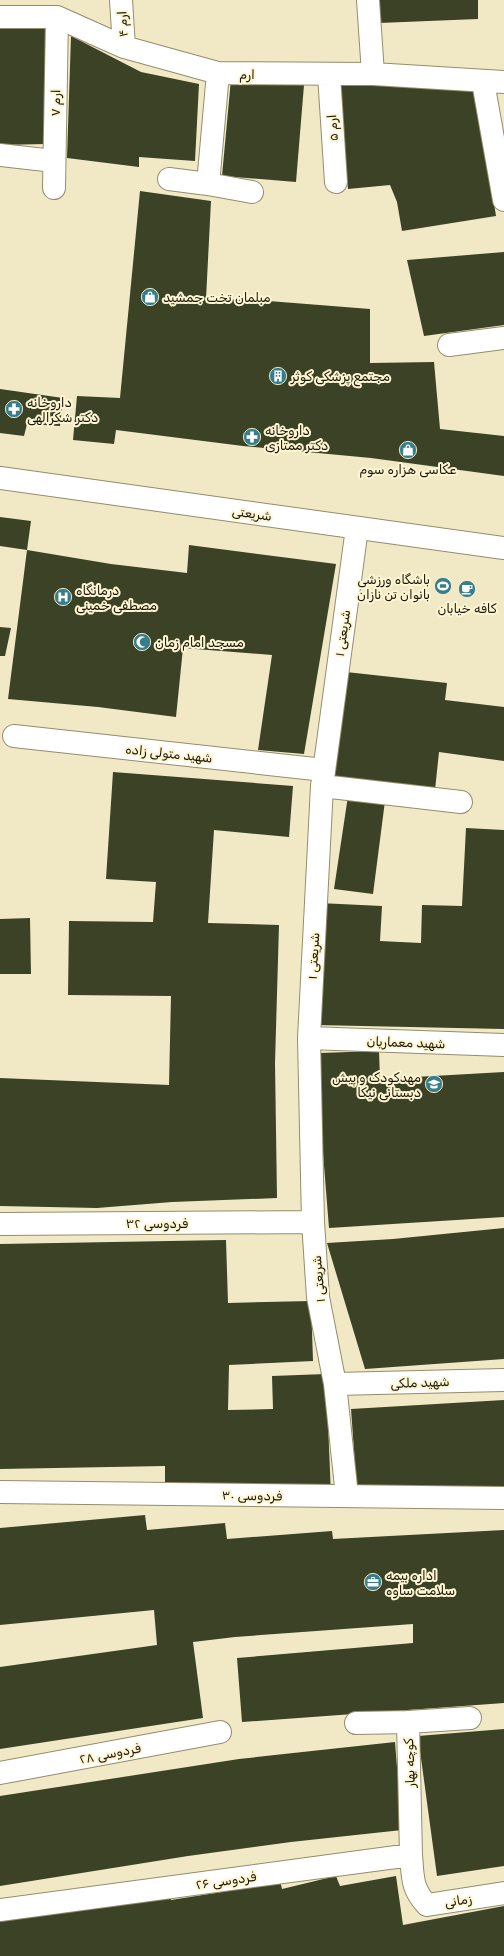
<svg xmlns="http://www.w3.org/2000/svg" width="504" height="1956" viewBox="0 0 504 1956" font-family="Rubik,'Noto Naskh Arabic',sans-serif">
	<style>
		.building { fill: #3c4226 }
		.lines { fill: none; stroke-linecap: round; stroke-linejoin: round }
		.minor-casing { stroke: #948c6c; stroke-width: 24 }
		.secondary-casing { stroke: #948c6c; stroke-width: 24 }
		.minor { stroke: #fff; stroke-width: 22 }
		.secondary { stroke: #fff; stroke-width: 22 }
		.labels { text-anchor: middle; stroke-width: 4; stroke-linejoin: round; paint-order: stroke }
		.street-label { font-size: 13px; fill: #1a170b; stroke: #fef6d3 }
		.poi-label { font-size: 13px; fill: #1a170b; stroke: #fef6d3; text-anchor: start }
	</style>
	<rect width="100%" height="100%" fill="#f1e9c6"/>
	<path class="building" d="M378,0H478V19L379,23Z
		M49,26L46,144L0,145V28Z
		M71,36L141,72L199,84L195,161L139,157V167L67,158Z
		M231,79L304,85L296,182L222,176Z
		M381,81L476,92L496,216L402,231L397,202L390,185L348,189L339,85Z
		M140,191L211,201L206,299L256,300L370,309V363L434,362L440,429L504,436V476L371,458L243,446L116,430L114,444L73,440L77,396L120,398Z
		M504,252V325L424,336L407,260Z
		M0,389L63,398L60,426L27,424L24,436L0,433Z
		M0,517L31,521L27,550L0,546Z
		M189,545L336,564L304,754L258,750L272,655L183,648L176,717L98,707L8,699L27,550L111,564L187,573Z
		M0,627L11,628L5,656H0Z
		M346,672L447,683L445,700L504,707V761L439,752L435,790L334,780Z
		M113,772L293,786L289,837L214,830L208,923L279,925L275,1063L277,1198L172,1202L97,1208L0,1206V1078L169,1085L171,996L68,995L69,921L153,922L156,882L106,879Z
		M348,796L385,801L373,894L334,889Z
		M466,828L504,830V1029L315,1025L319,903L382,906L380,941L421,943L422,905L462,906Z
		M30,918L31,974H0V919Z
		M379,1051L380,1079L504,1072V1217L329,1228L321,1128L319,1053Z
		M504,1228V1359L365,1369L327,1243L393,1239Z
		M226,1240L228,1303L311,1301L313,1361L229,1365L228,1410L273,1409L272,1376L326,1374L331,1496L165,1498V1466L0,1469V1244Z
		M504,1400V1499L358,1506L351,1409Z
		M145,1515L147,1530L225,1523L227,1539L332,1531L333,1539L504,1530V1703L242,1722L237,1658L413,1643V1624L235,1637L193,1642L203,1718L0,1749V1667L157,1645L154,1610L0,1625V1528Z
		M504,1729V1866L437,1876L418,1736Z
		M395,1742L402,1830L291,1842L188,1856L0,1886V1796L239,1759Z
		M336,1876L340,1886L396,1876L403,1925L504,1906V1956H0V1919L56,1905L106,1907L170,1892L171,1900L228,1891L279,1877L282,1889Z"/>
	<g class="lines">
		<defs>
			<path id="minor" d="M121,0L124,47
				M368,0L373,74
				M0,17H57L124,47L218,73L373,74L504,82
				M329,75L336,182
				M483,82L504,200
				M0,155L54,161
				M169,179L208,184L218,73
				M208,184L252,192
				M54,188L57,17
				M449,345L504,338
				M14,736L324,770
				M322,786L461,802
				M309,1038L504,1045
				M0,1224L313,1222
				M335,1384L504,1380
				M0,1492L504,1498
				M347,1496L335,1384L318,1297L313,1222L309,1038L322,786L357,528
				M408,1722L470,1718
				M356,1723L408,1722L411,1855
				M0,1773L220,1732
				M0,1910L411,1855C413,1876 411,1888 427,1905L504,1893"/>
			<path id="secondary" d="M0,478L504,548"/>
		</defs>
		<use href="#minor" class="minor-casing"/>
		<use href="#secondary" class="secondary-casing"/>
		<use href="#minor" class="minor"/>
		<use href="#secondary" class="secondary"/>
	</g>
	<defs>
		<symbol id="shop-disc" viewBox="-11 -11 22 22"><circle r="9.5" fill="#387e8a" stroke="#fef6d3"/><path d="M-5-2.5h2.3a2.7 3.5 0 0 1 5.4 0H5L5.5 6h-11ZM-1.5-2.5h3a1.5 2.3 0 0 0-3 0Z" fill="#fff"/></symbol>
		<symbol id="building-disc" viewBox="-11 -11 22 22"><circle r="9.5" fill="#387e8a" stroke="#fef6d3"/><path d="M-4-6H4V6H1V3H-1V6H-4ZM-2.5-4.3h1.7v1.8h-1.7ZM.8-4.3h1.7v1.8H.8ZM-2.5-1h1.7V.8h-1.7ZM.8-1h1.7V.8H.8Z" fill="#fff"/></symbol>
		<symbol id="pharmacy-disc" viewBox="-11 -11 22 22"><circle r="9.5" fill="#387e8a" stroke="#fef6d3"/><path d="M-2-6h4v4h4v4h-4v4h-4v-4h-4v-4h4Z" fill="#fff"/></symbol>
		<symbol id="stadium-disc" viewBox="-11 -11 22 22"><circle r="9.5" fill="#387e8a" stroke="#fef6d3"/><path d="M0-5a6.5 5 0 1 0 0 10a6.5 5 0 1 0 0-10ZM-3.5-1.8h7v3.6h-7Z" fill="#fff"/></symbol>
		<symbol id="cafe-disc" viewBox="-11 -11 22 22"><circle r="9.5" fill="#387e8a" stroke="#fef6d3"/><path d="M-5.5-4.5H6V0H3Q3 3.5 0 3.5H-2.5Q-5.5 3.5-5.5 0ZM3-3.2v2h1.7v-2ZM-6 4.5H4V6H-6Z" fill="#fff"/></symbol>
		<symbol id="hospital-disc" viewBox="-11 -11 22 22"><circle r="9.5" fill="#387e8a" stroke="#fef6d3"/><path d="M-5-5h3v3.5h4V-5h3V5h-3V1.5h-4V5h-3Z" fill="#fff"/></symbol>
		<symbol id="mosque-disc" viewBox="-11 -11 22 22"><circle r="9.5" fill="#387e8a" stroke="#fef6d3"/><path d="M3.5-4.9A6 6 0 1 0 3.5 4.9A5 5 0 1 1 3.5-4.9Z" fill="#fff"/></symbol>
		<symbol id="school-disc" viewBox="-11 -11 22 22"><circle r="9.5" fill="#387e8a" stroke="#fef6d3"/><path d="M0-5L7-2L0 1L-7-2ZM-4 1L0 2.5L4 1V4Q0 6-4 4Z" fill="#fff"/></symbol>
		<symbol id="office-disc" viewBox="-11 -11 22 22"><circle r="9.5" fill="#387e8a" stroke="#fef6d3"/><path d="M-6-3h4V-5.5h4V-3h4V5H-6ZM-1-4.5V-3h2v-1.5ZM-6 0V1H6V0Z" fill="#fff"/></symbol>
	</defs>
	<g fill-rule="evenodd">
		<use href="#shop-disc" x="140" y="287" width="20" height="20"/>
		<use href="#building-disc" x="268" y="366" width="20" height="20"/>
		<use href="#pharmacy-disc" x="4" y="399" width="20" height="20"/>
		<use href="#pharmacy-disc" x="242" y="427" width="20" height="20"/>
		<use href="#shop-disc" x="398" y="440" width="20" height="20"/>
		<use href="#stadium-disc" x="433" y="576" width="20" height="20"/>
		<use href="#cafe-disc" x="457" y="579" width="20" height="20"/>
		<use href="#hospital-disc" x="53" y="587" width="20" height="20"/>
		<use href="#mosque-disc" x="132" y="632" width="20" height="20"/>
		<use href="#school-disc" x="424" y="1074" width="20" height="20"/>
		<use href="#office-disc" x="363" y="1572" width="20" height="20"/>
	</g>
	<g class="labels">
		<g class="street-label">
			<text transform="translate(122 24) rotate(-93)" y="5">ارم ۴</text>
			<text transform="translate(247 74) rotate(1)" y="5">ارم</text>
			<text transform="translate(55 103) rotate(-89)" y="5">ارم ۷</text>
			<text transform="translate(332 128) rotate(-94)" y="5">ارم ۵</text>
			<text transform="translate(252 513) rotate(8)" y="5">شریعتی</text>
			<text transform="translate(342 633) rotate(-82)" y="5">شریعتی ۱</text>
			<text transform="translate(169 753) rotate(6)" y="5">شهید متولی زاده</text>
			<text transform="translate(313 956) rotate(-87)" y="5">شریعتی ۱</text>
			<text transform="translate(406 1042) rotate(2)" y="5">شهید معماریان</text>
			<text x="157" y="1228">فردوسی ۳۲</text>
			<text transform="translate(318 1279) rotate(-95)" y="5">شریعتی ۱</text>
			<text transform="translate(420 1382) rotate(-2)" y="5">شهید ملکی</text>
			<text transform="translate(252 1495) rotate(1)" y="5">فردوسی ۳۰</text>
			<text transform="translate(110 1753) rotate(-11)" y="5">فردوسی ۲۸</text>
			<text transform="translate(409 1763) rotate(-92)" y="5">کوچه بهار</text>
			<text transform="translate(226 1880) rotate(-8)" y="5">فردوسی ۲۶</text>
			<text transform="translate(458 1900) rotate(-9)" y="5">زمانی</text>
		</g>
		<g class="poi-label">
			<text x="163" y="302">مبلمان تخت جمشید</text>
			<text x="291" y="381">مجتمع پزشکی کوثر</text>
			<text x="27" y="407">داروخانه<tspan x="27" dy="15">دکتر شکرالهی</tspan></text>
			<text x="265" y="435">داروخانه<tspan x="265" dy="15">دکتر ممتازی</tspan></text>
			<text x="408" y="474" text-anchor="middle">عکاسی هزاره سوم</text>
			<text x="430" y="584" text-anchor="end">باشگاه ورزشی<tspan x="430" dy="15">بانوان تن نازان</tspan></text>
			<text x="76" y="595">درمانگاه<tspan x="76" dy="15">مصطفی خمینی</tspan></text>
			<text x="467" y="613" text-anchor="middle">کافه خیابان</text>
			<text x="155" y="647">مسجد امام زمان</text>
			<text x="421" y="1082" text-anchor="end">مهدکودک و پیش<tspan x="421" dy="15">دبستانی نیکا</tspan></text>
			<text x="386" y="1580">اداره بیمه<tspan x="386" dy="15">سلامت ساوه</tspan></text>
		</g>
	</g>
</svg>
